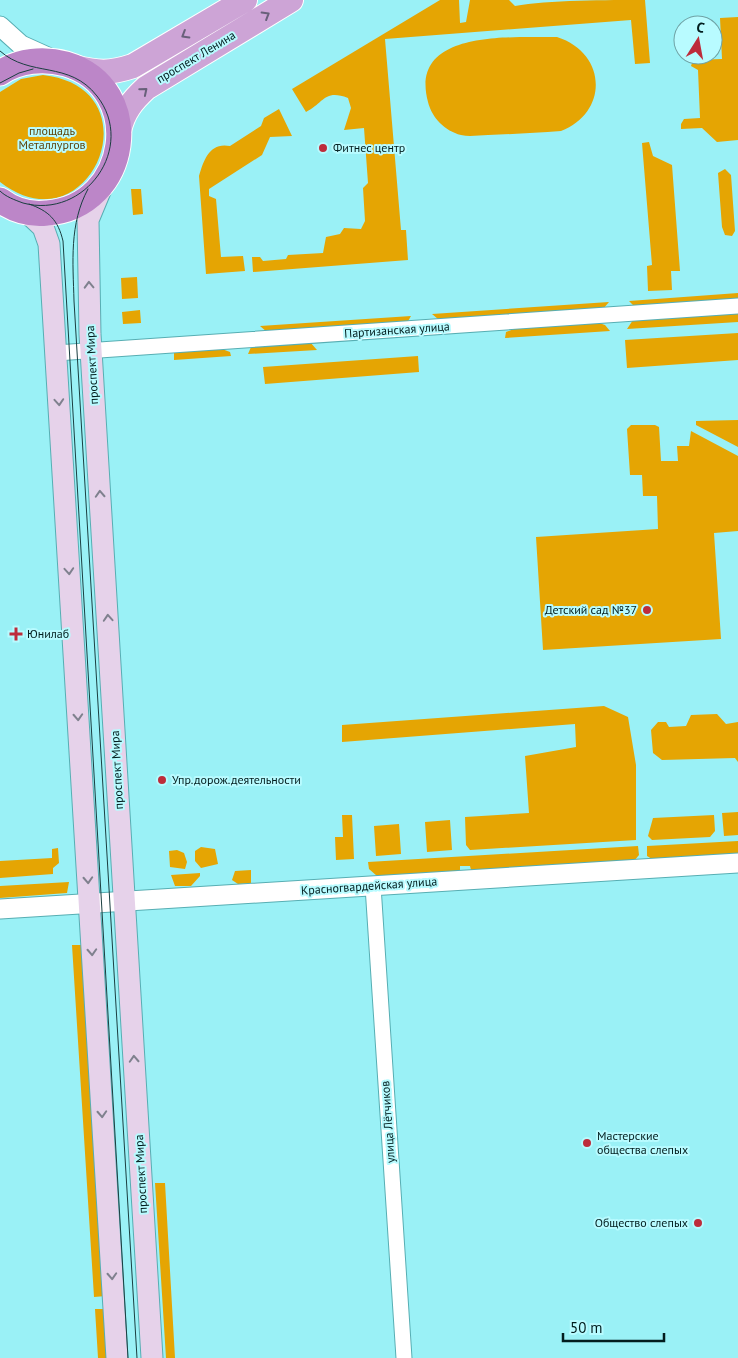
<svg xmlns="http://www.w3.org/2000/svg" width="738" height="1358" viewBox="0 0 738 1358" font-family="'PT Sans',sans-serif">
	<style>
		.green { fill: #e5a503 }
		.lines { fill: none; stroke-linecap: round; stroke-linejoin: round }
		.minor-casing { stroke: #57aeb3; stroke-width: 17 }
		.tertiary-casing { stroke: #57aeb3; stroke-width: 21 }
		.secondary-casing { stroke: #57aeb3; stroke-width: 23 }
		.primary-casing { stroke: #fff; stroke-width: 26 }
		.trunk-casing { stroke: #fff; stroke-width: 27 }
		.minor { stroke: #fff; stroke-width: 15 }
		.tertiary { stroke: #fff; stroke-width: 19 }
		.secondary { stroke: #e6d2ea; stroke-width: 21 }
		.primary { stroke: #cda4d6; stroke-width: 24 }
		.trunk { stroke: #bc86c8; stroke-width: 25 }
		.tram { stroke: #1a3e40; stroke-width: 1 }
		.oneway { stroke: #68607a }
		.oneway2 { stroke: #7f818e }
		.poi-dot { fill: #bd2c3b; stroke: #b8fbff; stroke-width: 2 }
		.labels { text-anchor: middle; stroke-width: 4; stroke-linejoin: round; paint-order: stroke }
		.street-label { font-size: 12px; fill: #021d1e; stroke: #b8fbff }
		.park-label { font-size: 12px; fill: #5e440c; stroke: #b8fbff }
		.poi-label { font-size: 12px; fill: #021d1e; stroke: #b8fbff; text-anchor: start }
	</style>
	<rect width="100%" height="100%" fill="#9af1f6"/>
	<path class="green" d="M440,0H459L460,23L466,22L470,0H509L515,6C547,0 609,0 645,0L650,63L635,64L631,20L385,39L401,230H406L408,260L253,272L252,257H260L263,261L286,259L288,255L323,253L326,237L340,234L344,228L361,229L365,221L363,188L368,183L364,128L344,130L351,108L348,98C324,89 324,103 306,112L292,89Z
		M738,17V140L717,142L702,128L681,129V124L684,119L700,118L698,70L691,66L693,60L722,59L720,18Z
		M557,37C607,53 609,112 561,131C536,133 512,134 488,135C479,135 470,137 461,135C445,131 432,118 428,102C408,28 515,38 557,37Z
		M43,75C158,88 90,252 0,182V92L21,79Z
		M279,109L292,136L270,137L262,155L209,189V196L216,199L221,257L243,256L245,271L206,274L199,176C204,159 210,142 230,146L261,126L264,118Z
		M649,142L653,156L672,165L680,271H671L672,290L648,291L647,266L652,265L642,143Z
		M725,169L731,175L735,231L732,236L725,235L722,227L718,173Z
		M131,189H141L143,214L133,215Z
		M137,277L138,298L122,299L121,278Z
		M738,293V301L634,306L629,301Z
		M609,302L603,309L438,319L432,314Z
		M140,310L141,323L123,324L122,312Z
		M738,312V322L627,329L633,320Z
		M411,316L407,323L267,332L260,326Z
		M599,323L605,325L610,331L505,338L506,332L514,329Z
		M738,333V360L627,368L625,340Z
		M310,342L317,350L248,354L251,347L256,346Z
		M222,349L230,352L231,356L174,360V351Z
		M418,356L419,372L265,384L263,367Z
		M738,420V447L696,425V421Z
		M631,425H655L659,427L661,461H678L677,446H689L691,431L738,456V531L714,533L721,639L543,650L536,537L658,529L657,496H643L642,475H630L627,429Z
		M604,706L628,717L636,765V840L470,850L466,845L465,817L529,813L525,756L576,747L575,724L342,742V725Z
		M717,714L726,724L738,722V762L735,758L662,760L653,753L651,730L658,722H666L669,727L686,726L691,715Z
		M738,812V835L724,836L722,813Z
		M342,815H352L354,859L336,860L335,837H343Z
		M714,815L715,831L710,837L652,840L648,836L653,818Z
		M450,820L452,850L427,852L425,822Z
		M399,824L401,854L376,856L374,826Z
		M738,841V854L652,859L647,856V846Z
		M638,846L639,855L634,861L471,870L470,866H460V871L377,876L369,869L368,862Z
		M201,847L215,849L218,864L201,868L195,861V851Z
		M58,848L59,863L53,868V874L0,878V861L52,858V849Z
		M177,850L184,853L187,862L185,869L170,867L169,851Z
		M251,870V883L238,884L232,880L235,871Z
		M200,873V876L191,886H175L171,875Z
		M69,882L67,893L0,898V886Z
		M72,945H84L106,1296L94,1297Z
		M155,1183H165L175,1358H166Z
		M95,1309H106L108,1358H98Z"/>
	<g class="lines">
		<defs>
			<path id="minor" d="M56,353L738,306
				M373,886L404,1358"/>
			<path id="tertiary" d="M0,26L21,45L52,59
				M0,909L738,863"/>
			<path id="secondary" d="M103,184L88,220L90,334L152,1358
				M27,212L43,227L49,244L117,1358"/>
			<path id="primary" d="M74,67C98,73 109,74 133,66L245,0
				M119,131C123,112 132,101 146,88L291,0"/>
			<path id="trunk" d="M0,73C19,60 44,58 66,64C147,88 130,207 47,213C30,215 13,210 0,200"/>
		</defs>
		<use href="#minor" class="minor-casing"/>
		<use href="#tertiary" class="tertiary-casing"/>
		<use href="#secondary" class="secondary-casing"/>
		<use href="#primary" class="primary-casing"/>
		<use href="#trunk" class="trunk-casing"/>
		<use href="#minor" class="minor"/>
		<use href="#tertiary" class="tertiary"/>
		<use href="#secondary" class="secondary"/>
		<use href="#primary" class="primary"/>
		<use href="#trunk" class="trunk"/>
		<path class="tram" d="M0,51C30,78 69,60 97,96C137,147 85,220 23,203C15,200 6,197 0,191
			M0,83L19,73L33,69
			M88,189C69,224 73,262 74,301L137,1358
			M29,204C49,211 58,220 63,241L128,1358"/>
	</g>
	<defs><path id="oneway-chevron" d="M-2-3.5L2.5 0L-2 3.5" fill="none" stroke-width="1.6" stroke-linecap="round" stroke-linejoin="round" transform="scale(1.25)"/></defs>
	<g class="oneway">
		<use href="#oneway-chevron" transform="translate(266 15) rotate(-31)"/>
		<use href="#oneway-chevron" transform="translate(185 35) rotate(149)"/>
		<use href="#oneway-chevron" transform="translate(144 91) rotate(-40)"/>
	</g>
	<g class="oneway2">
		<use href="#oneway-chevron" transform="translate(89 285) rotate(-92)"/>
		<use href="#oneway-chevron" transform="translate(59 402) rotate(86)"/>
		<use href="#oneway-chevron" transform="translate(100 494) rotate(-93)"/>
		<use href="#oneway-chevron" transform="translate(69 571) rotate(86)"/>
		<use href="#oneway-chevron" transform="translate(108 618) rotate(-94)"/>
		<use href="#oneway-chevron" transform="translate(78 717) rotate(87)"/>
		<use href="#oneway-chevron" transform="translate(88 880) rotate(87)"/>
		<use href="#oneway-chevron" transform="translate(92 952) rotate(87)"/>
		<use href="#oneway-chevron" transform="translate(134 1059) rotate(-93)"/>
		<use href="#oneway-chevron" transform="translate(102 1114) rotate(87)"/>
		<use href="#oneway-chevron" transform="translate(112 1276) rotate(87)"/>
	</g>
	<g class="poi-dot">
		<circle cx="323" cy="148" r="5"/>
		<circle cx="647" cy="610" r="5"/>
		<path d="M13.5 626.5h5v5h5v5h-5v5h-5v-5h-5v-5h5z"/>
		<circle cx="162" cy="780" r="5"/>
		<circle cx="587" cy="1143" r="5"/>
		<circle cx="698" cy="1223" r="5"/>
	</g>
	<g class="labels">
		<g class="street-label">
			<text transform="translate(196 57) rotate(-31)" y="4">проспект Ленина</text>
			<text transform="translate(397 330) rotate(-4)" y="4">Партизанская улица</text>
			<text transform="translate(92 365) rotate(-93)" y="4">проспект Мира</text>
			<text transform="translate(117 770) rotate(-93)" y="4">проспект Мира</text>
			<text transform="translate(369 886) rotate(-4)" y="4">Красногвардейская улица</text>
			<text transform="translate(388 1122) rotate(-94)" y="4">улица Лётчиков</text>
			<text transform="translate(141 1174) rotate(-93)" y="4">проспект Мира</text>
		</g>
		<g class="park-label">
			<text x="52" y="135">площадь<tspan x="52" dy="14">Металлургов</tspan></text>
		</g>
		<g class="poi-label">
			<text x="333" y="152">Фитнес центр</text>
			<text x="637" y="614" text-anchor="end">Детский сад №37</text>
			<text x="27" y="638">Юнилаб</text>
			<text x="172" y="784">Упр.дорож.деятельности</text>
			<text x="597" y="1140">Мастерские<tspan x="597" dy="14">общества слепых</tspan></text>
			<text x="688" y="1227" text-anchor="end">Общество слепых</text>
		</g>
	</g>
	<g transform="translate(698 40) rotate(11)"><circle r="24" fill="#b8fbff" stroke="#6fa2a5"/>
	<path d="M0-4L9 19L0 12L-9 19Z" fill="#bd2c3b"/>
	<text y="-8" font-size="14" font-weight="bold" text-anchor="middle" fill="#021d1e">С</text>
	</g>
	<path d="M563 1333v8h101v-8" fill="none" stroke="#021d1e" stroke-width="2.5"/>
	<text x="570" y="1333" font-size="15" fill="#021d1e" stroke="#b8fbff" stroke-width="4" paint-order="stroke">50 m</text>
</svg>
